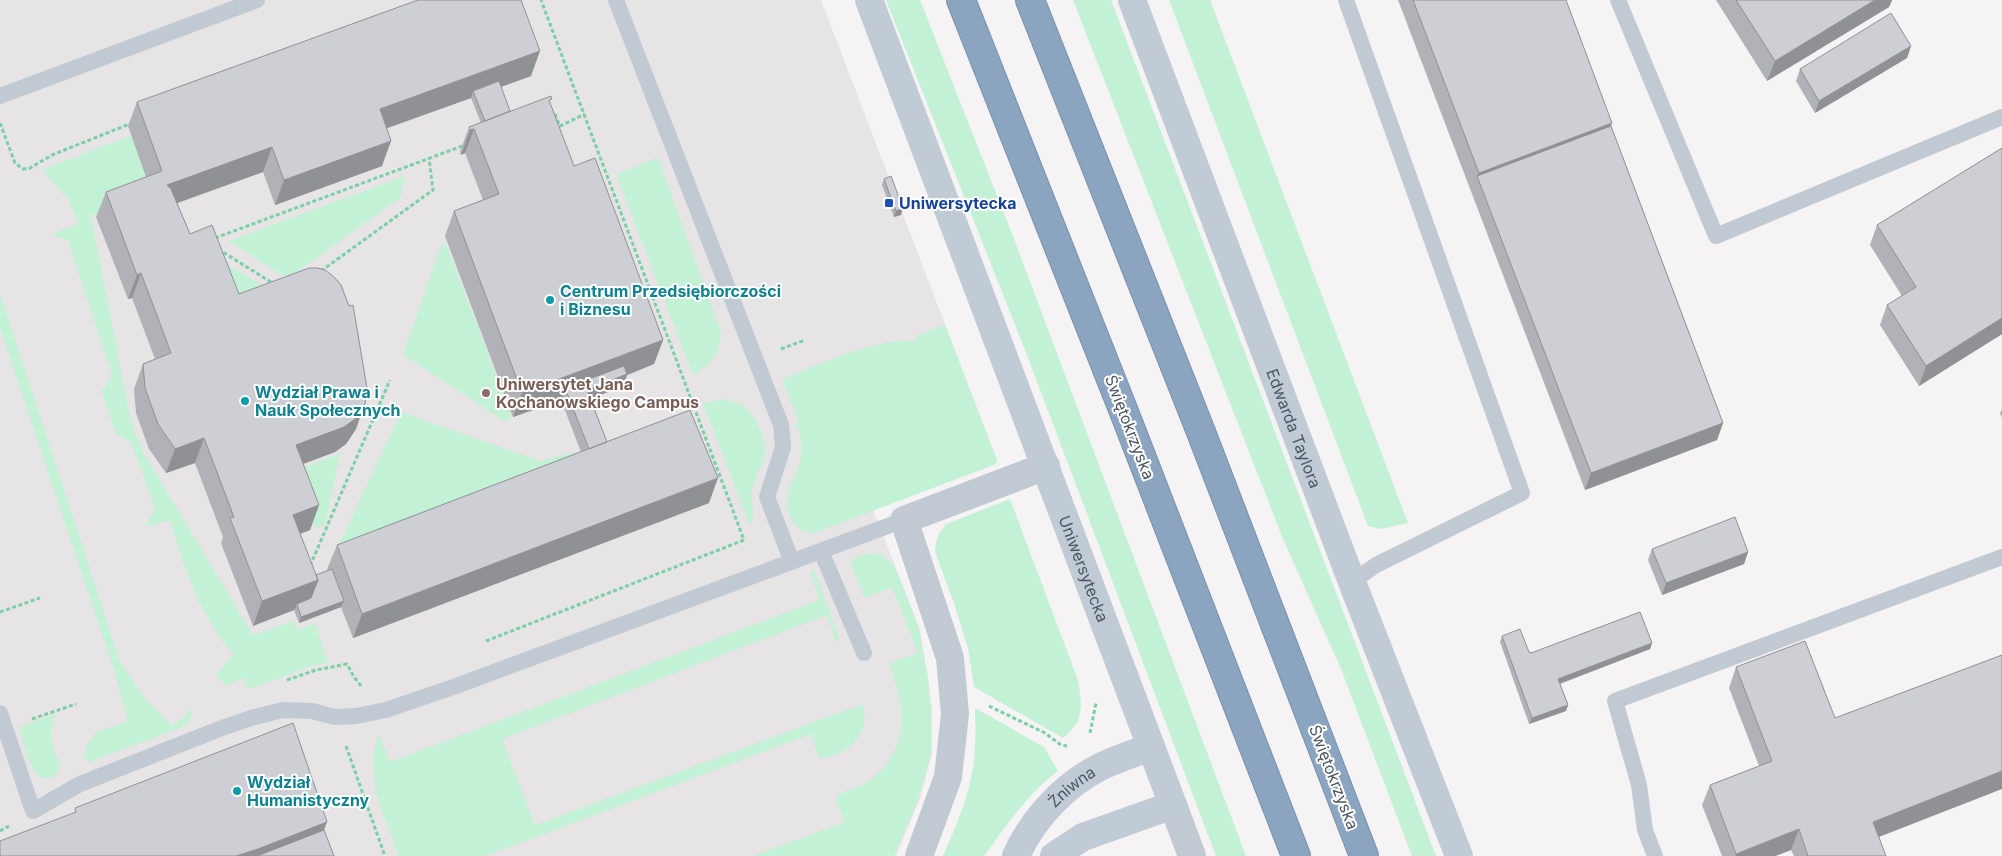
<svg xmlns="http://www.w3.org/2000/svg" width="2002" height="856" viewBox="0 0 2002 856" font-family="Inter,sans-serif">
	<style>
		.education { fill: #e6e4e5 }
		.green { fill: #c3f1d5 }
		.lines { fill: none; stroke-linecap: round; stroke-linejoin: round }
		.highway-casing { stroke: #7690ad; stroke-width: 30 }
		.path { stroke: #7ad0a6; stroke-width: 3; stroke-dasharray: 4 2.5; stroke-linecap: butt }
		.lane { stroke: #c1cad2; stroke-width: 16 }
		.street { stroke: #c1cad2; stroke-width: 28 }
		.secondary { stroke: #c1cbd6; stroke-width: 28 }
		.highway { stroke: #8ba5c1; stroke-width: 28 }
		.wall { fill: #b0b2b7; fill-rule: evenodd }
		.shaded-wall { fill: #909195 }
		.building { fill: #cdcfd5; stroke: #909195 }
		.transit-dot { fill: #1a4fb4; stroke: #fff; stroke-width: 2 }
		.culture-dot { fill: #0f9aa8; stroke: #fff; stroke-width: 2 }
		.education-dot { fill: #8d6e63; stroke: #fff; stroke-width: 2 }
		.labels { text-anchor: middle; stroke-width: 4; stroke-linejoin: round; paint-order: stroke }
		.transit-label { font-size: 16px; font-weight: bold; fill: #164399; stroke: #fff; text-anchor: start }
		.culture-label { font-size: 16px; font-weight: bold; fill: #0d838f; stroke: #fff; text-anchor: start }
		.education-label { font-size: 16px; font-weight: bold; fill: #785e54; stroke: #fff; text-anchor: start }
		.street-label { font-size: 16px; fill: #4a5661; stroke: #fff }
	</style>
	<rect width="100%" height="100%" fill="#f5f3f3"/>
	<path class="education" d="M0,0H821L997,460L994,465L873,510L920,629L932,708V754L920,799L896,856H0Z"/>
	<path class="green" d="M886,0H920L1014,239L1246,856H1216L1027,355Z
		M1073,0H1111L1436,856H1412L1341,669L1283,539Z
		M1169,0H1210L1408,523L1381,529L1368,526Z
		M132,135L147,176L127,184L133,198L91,216L129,412L135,433L146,457L253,635L294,621L297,630L315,623L328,663L314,665L249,689L243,678L226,685L215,675L234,655C199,616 185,569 170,520L145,527L155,508L131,442L116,434L102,392L112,375L68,240L51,235L78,224L69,200L42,170Z
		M658,158L721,333C718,357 713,363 693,375L616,174Z
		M405,176L400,198L287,279L229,241Z
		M442,243L446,245L512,416L506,422L403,355Z
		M208,253L270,290L232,317Z
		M0,293L120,662L145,699L172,726L178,722L193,707L189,722L185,726L89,762L85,759C84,748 87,743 95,736L94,733L128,721L113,667L0,328Z
		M945,325L997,460L996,464L814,533C794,533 784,511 788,494C789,485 795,477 798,468C803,456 803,435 795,423L799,421L782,379C818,365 880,336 918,341L916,336Z
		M724,399C730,401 737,402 742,405C756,414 768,441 764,457C762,468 755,478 752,489C750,502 756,515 750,526L703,403Z
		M401,412L540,461L575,452L582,470L329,566Z
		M340,453L325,525L315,528L294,472Z
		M1010,499L1078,680C1082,706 1085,720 1063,738L974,687L968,648L954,603L935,552L936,542L939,534L946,524Z
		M875,553L881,554L895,567L919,629L928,677L931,708V754L918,800L894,856H753L843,823L844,821L836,801L838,795C848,790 861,786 870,780C912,749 905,706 889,663L918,653L892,587L865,598L852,567L851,561L857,556Z
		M813,570L816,574L839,638L837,644L827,615L502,739L535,825L863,704C864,710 865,718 864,724C859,745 840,757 819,758L811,734L485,856H399L376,795L373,758L378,734L390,762L820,600L810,571Z
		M975,708L1044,747L1058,771C1028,793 1006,826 984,856H943C958,822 974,785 975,747C976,734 975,721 975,708Z
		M56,714C46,735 53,746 60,766C59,772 56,776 50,778C31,784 23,740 19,727Z"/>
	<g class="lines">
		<defs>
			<path id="highway" d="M961,0L1126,417L1296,856
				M1030,0L1201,432L1364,856"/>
		</defs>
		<use href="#highway" class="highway-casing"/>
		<path class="path" d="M550,114L554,112L560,126L585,114
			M0,123L15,163L23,169L30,168L52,155L132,123
			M215,238L465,145
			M218,249L274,284
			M321,271L433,190L429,158
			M781,349L805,340
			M310,566L390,380
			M0,612L40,598
			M486,641L744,540L541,0
			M287,680L316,670L347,664L354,677L361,686
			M989,706L1045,733L1061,745L1067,746
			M32,719L76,704
			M1090,733L1096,703
			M346,746L385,856
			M0,831L9,826"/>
		<path class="lane" d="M616,0L781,425L783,447L767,497L792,562
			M1346,0L1522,493L1376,565L1352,582
			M1618,0L1716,236L2002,117
			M0,96L257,0
			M821,551L864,653
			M0,713L33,811L80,784L222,728L251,718L283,710L312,711L335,717L356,716L386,710L459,685L904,520
			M1655,856L1645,830L1639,785L1615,701L2002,557"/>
		<path class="street" d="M1173,805L1192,856
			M919,856L948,777L955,714L950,658L904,520L1046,466"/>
		<g class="secondary">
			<path id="s1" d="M869,0L1173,805L1083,837L1054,856"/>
			<path id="s2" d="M1132,0L1352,582L1459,856"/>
			<path id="s3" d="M1016,856C1032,820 1064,785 1100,767C1117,759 1134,753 1151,747"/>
		</g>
		<use href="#highway" class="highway"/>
	</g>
	<path class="wall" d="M1398,0H1566L1611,126L1723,423L1717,440L1585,490Z
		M1716,0H1892L1889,7L1767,81Z
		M1911,46L1907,58L1815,113L1796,81L1800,69Z
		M531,76L501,87L510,111L550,104L574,166L663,340L654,364L627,375L623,386L590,398L607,442L709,503L353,638L341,607L299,623L294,610L253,626L221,543L223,537L195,463L166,473L149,449L136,413L134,389L143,364L155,359L132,298L128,299L96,217L106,192L146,177L128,126L137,102ZM471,98L481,123L469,127L460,152L461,155L465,153L483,200L454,211L445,236L513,417L561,400L581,452L337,545L327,569L328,571L316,575L300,534L310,530L319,505L303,464L335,452L346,444L356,429L239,294L190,234L177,203L263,172L275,205L382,166L386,128Z
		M2002,148V334L1919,386L1880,325L1887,305L1902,296L1870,245L1877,225Z
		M884,179L901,215L894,217L882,185Z
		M2002,409V418L2000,413Z
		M1652,549L1748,552L1744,564L1662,595L1648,560Z
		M1502,636L1531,653L1652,643L1650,649L1560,684L1568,705L1566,711L1529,724L1500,642Z
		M1736,667L1879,837L1886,856H1794L1791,850L1775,856H1722L1702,805L1710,785L1759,766L1729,688Z"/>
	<path class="shaded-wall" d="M1875,0H1892L1889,7L1767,81L1775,61Z
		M1911,46L1907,58L1815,113L1819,101Z
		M540,51L531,76L475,96L473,91L471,98L371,134L380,109Z
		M1612,123L1605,143L1477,176L1479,173Z
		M474,129L465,153L461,155L470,130Z
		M391,141L382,166L275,205L284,180Z
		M272,147L263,172L158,210L167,185Z
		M903,208L901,215L894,217L896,211Z
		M141,273L132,298L128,299L137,275Z
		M2002,318V334L1919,386L1926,366Z
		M663,340L654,364L627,375L623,386L583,402L565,388L561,400L513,417L522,393Z
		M365,404L356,429L346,444L335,452L287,470L296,445Z
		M1723,423L1717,440L1585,490L1591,473Z
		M204,438L195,463L166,473L175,449Z
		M718,478L709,503L353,638L362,614Z
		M319,505L310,530L284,540L293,515Z
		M1748,552L1744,564L1662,595L1666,583Z
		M318,580L309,604H297L294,610L253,626L262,601Z
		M344,601L341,607L299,623L301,617Z
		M1652,643L1650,649L1556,685L1558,679Z
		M1568,705L1566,711L1529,724L1532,718Z
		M2002,771V789L1866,842L1873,822Z
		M327,822L318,846L294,856H236Z
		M1799,829L1791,850L1775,856H1735L1736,854Z"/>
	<path class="building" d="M418,0H521L540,51L380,109L391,141L284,180L272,147L167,185L171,189L190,234L212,225L239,294L309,268H317L325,270L334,277L341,285L349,306L353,305L367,388L365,404L355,419L344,427L296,445L319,505L293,515L318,580L262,601L230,518L234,517L204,438L175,449L158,424L145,388L143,364L171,353L141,273L137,275L106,192L162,171L137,102Z
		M1413,0H1566L1612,123L1479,173Z
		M1736,0H1875L1775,61Z
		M1891,13L1911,46L1819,101L1800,69Z
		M499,81L510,111L485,121L473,91Z
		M551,96L552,99L549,100L574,166L595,158L663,340L522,393L454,211L499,194L474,129L470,130L469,127Z
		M1611,126L1723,423L1591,473L1477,176Z
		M2002,148V318L1926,366L1887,305L1916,287L1877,225Z
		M891,176L903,208L896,211L884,179Z
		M624,366L627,374L587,390L607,442L589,449L565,388Z
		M690,410L718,478L362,614L337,545Z
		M1735,517L1748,552L1666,583L1652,549Z
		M332,569L344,601L301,617L297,604L311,598L318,580L316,575Z
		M1640,612L1652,643L1558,679L1568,705L1532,718L1502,636L1520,629L1529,652L1531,653Z
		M1805,641L1835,718L2002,655V771L1873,822L1886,856H1808L1799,829L1736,854L1710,785L1772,761L1736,667Z
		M293,723L327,822L258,849L236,856H0V841L76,812L75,808Z
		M324,830L334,856H257Z"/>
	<rect class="transit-dot" x="884" y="198" width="10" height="10" rx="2.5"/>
	<g class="culture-dot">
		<circle cx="550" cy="300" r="5"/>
		<circle cx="245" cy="401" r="5"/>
		<circle cx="237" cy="791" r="5"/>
	</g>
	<circle class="education-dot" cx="486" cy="393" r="5"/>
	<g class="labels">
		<g class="transit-label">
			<text x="899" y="209">Uniwersytecka</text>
		</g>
		<g class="culture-label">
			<text x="560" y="297">Centrum Przedsiębiorczości<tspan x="560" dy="18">i Biznesu</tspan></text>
			<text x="255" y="398">Wydział Prawa i<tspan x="255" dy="18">Nauk Społecznych</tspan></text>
			<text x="247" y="788">Wydział<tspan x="247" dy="18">Humanistyczny</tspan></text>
		</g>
		<g class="education-label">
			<text x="496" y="390">Uniwersytet Jana<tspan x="496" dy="18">Kochanowskiego Campus</tspan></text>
		</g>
		<g class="street-label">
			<text transform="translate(1130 427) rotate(69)" y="6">Świętokrzyska</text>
			<text dy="6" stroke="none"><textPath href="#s2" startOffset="458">Edwarda Taylora</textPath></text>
			<text dy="6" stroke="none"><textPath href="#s1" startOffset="608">Uniwersytecka</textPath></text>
			<text transform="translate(1334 777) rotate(69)" y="6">Świętokrzyska</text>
			<text dy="6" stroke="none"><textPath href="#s3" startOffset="90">Żniwna</textPath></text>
		</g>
	</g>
</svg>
